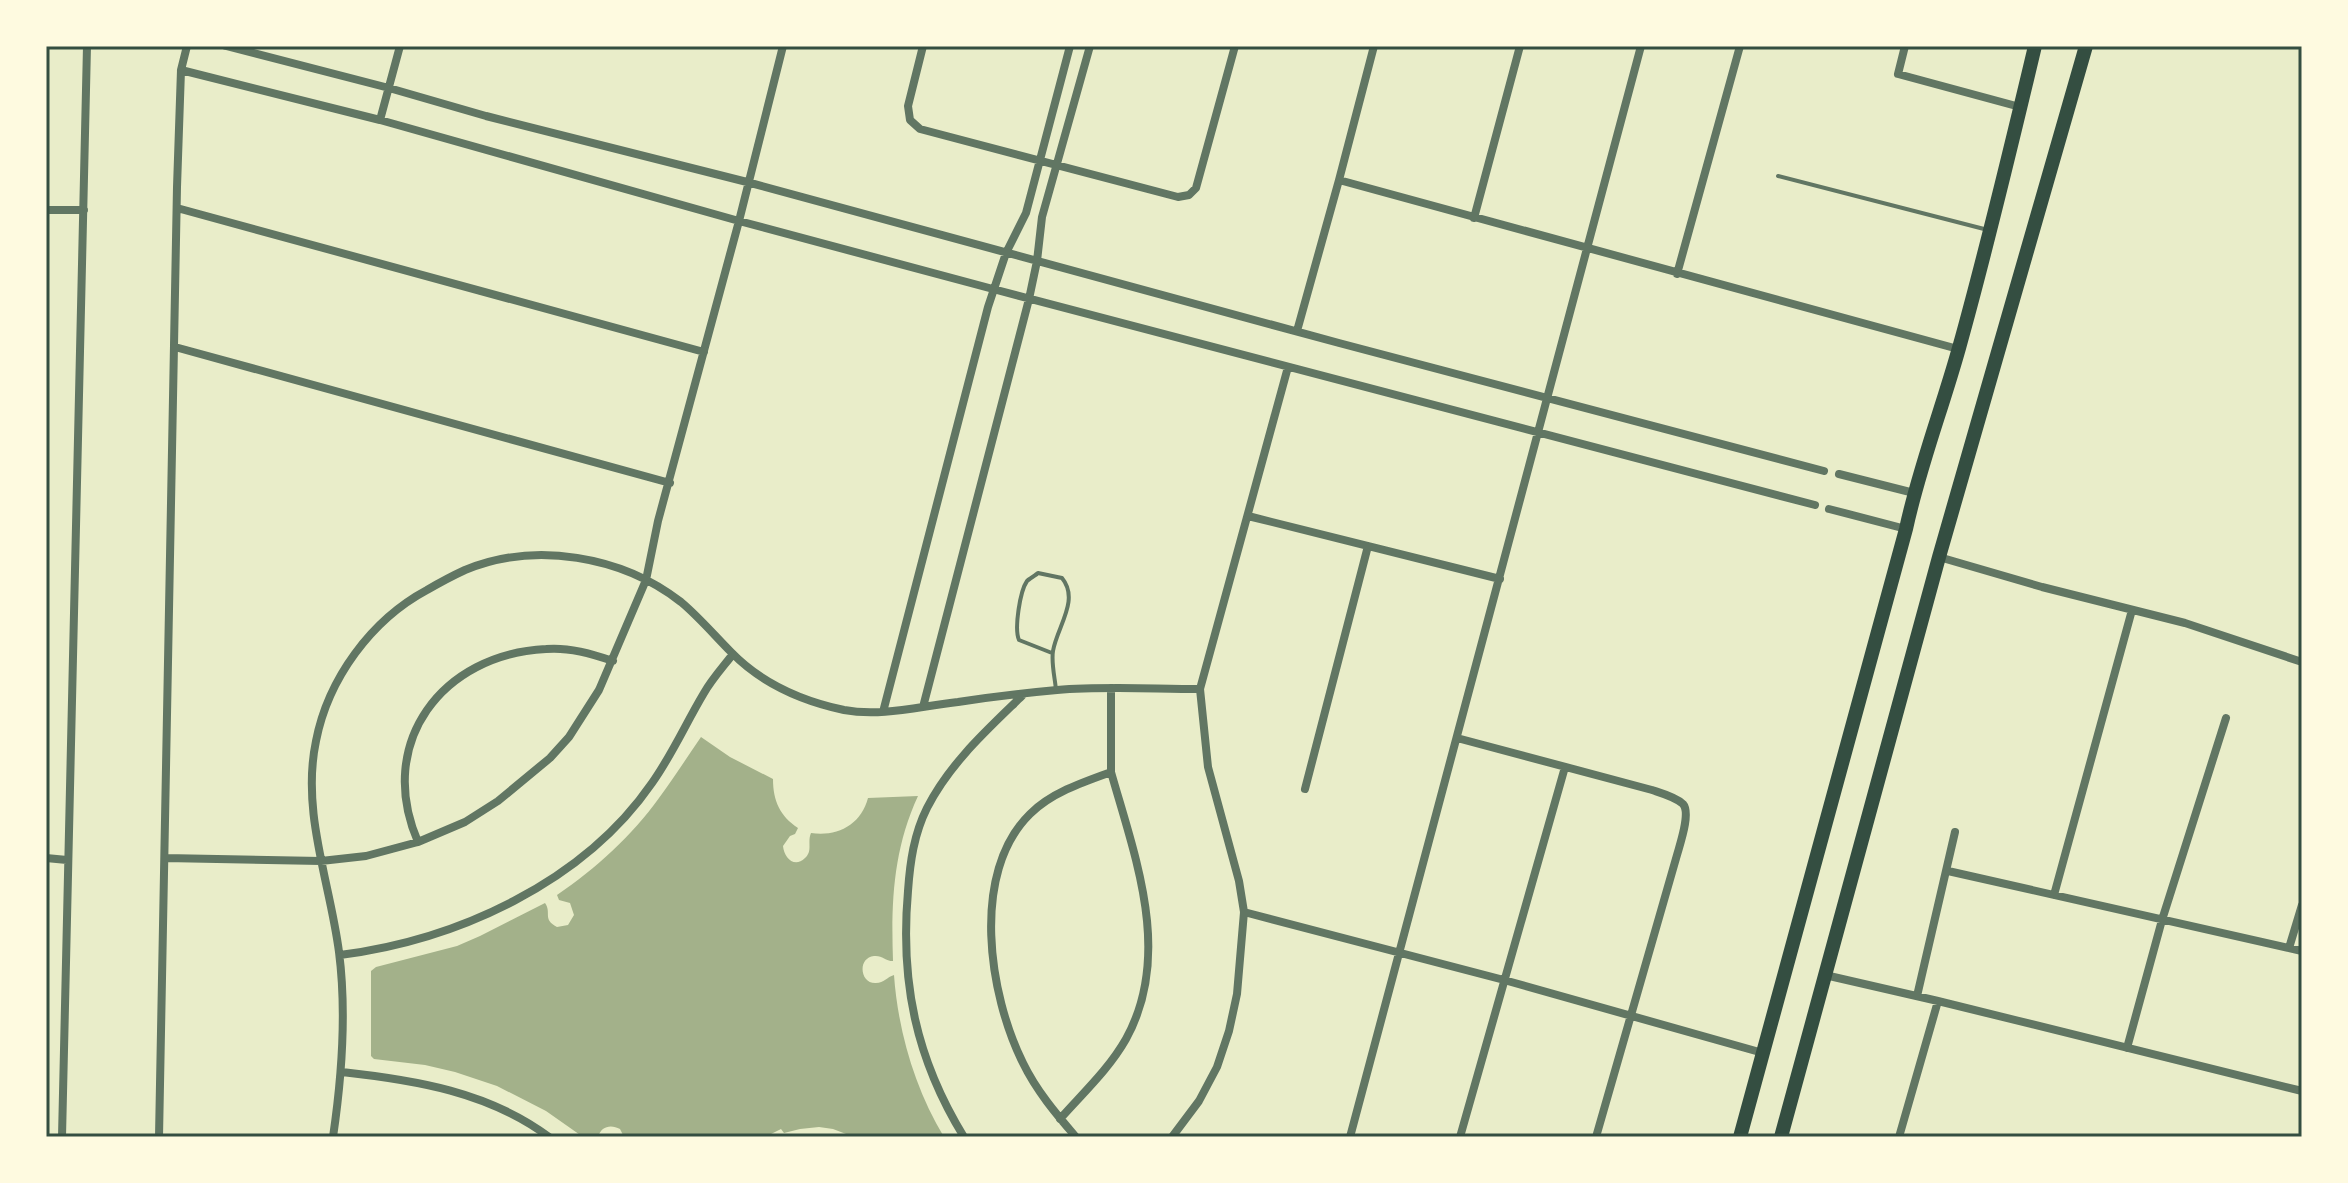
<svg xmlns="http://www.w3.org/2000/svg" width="2348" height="1183" viewBox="0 0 2348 1183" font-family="'Space Grotesk',sans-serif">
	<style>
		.water { fill: #a3b18a }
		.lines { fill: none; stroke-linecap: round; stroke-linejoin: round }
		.service { stroke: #617663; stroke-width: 4 }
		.minor { stroke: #617663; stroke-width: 8 }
		.trunk { stroke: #344e41; stroke-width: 14 }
		.neatline { fill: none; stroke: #344e41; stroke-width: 3 }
	</style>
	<rect width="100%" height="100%" fill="#e9edc9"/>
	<path class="water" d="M701,737L730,757L773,779C773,801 780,816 798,828L795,834L790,836L783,846C784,857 794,869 805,858C813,851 807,842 811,833C837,837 861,825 868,798L918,796C893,850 891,903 893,961C885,961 882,955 874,956C857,958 860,984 876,983C884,983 887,977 894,975C898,1031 915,1089 944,1137H854L833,1129L819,1127L800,1129L784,1133L781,1129L769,1135L770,1137H624L620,1129C611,1124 601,1126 598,1137H583L546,1111L497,1086L455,1072L425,1065L374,1059L371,1056V971L376,967L457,946L480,936L545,903C552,913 542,919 557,927L568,925L574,915L570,903L559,900L557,895C595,869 632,836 659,798C674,778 687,757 701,737Z"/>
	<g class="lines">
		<path class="service" d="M1778,176L1988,230
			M1052,653L1019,640C1014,629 1020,591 1027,581C1029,579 1036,575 1038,573L1062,578C1080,600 1057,627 1053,651C1051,663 1055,678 1056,690"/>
		<path class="minor" d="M226,46L389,88L486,116L747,182L1339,343L1824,471
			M923,46L908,106L910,120L920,129L1178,197L1189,195L1196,188L1235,46
			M1905,46L1898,74L2020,107
			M181,70L380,120L739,221L993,289L1815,505
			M380,120L400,46
			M1339,180L1958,349
			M177,208L704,352
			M46,210H84
			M1474,218L1520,46
			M1677,274L1740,46
			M1297,331L1339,180L1374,46
			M175,347L670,483
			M1839,474L1914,493
			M1829,509L1906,529
			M1248,516L1500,579
			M1939,557L2042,587L2185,623L2302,662
			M1111,688V772
			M923,707L1029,299L1037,261L1042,217L1090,46
			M883,712L988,307L1006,253L1026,213L1070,46
			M1457,738L1652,790C1661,793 1676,797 1683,804C1691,813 1680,844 1677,855L1596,1137
			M1305,789L1368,546
			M418,842C375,743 442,654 546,649C569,647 592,654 613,661
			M46,858L67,860
			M165,858L321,861L366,856L418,842L465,822L498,801L550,758L569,737L599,690L646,580L658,521L739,221L783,46
			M1948,871L2302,951
			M2054,895L2132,610
			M1244,912L1504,980L1763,1053
			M2289,948L2302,905
			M340,955C457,940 583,883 652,783C672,755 686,723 704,693C712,679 723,667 733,654
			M1825,975L1938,1001L2302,1091
			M1917,996L1955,832
			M2127,1048L2162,920L2226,718
			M342,1072C415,1080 489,1092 549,1137
			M1060,1119C1083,1093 1109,1069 1126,1039C1173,954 1135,857 1111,772C1083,782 1051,793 1030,814C970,873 989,995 1023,1063C1036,1090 1056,1114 1076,1137
			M62,1137L87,46
			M159,1137L177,187L181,70L187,46
			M333,1137C342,1076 347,1014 339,952C330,882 301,812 316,741C328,679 371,620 427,590C439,583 452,576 465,570C535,541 622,556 681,602C699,617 715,636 731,652C762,684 802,701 844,710C882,717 920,706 958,702C990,697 1024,693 1057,690C1104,686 1152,689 1200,689
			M964,1137C916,1059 900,982 908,891C910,862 914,834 927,808C950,763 987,730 1022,696
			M1172,1137L1199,1101L1217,1067L1229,1031L1237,994L1244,912L1239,881L1208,767L1200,689L1288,367
			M1350,1137L1641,46
			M1460,1137L1565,767
			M1899,1137L1938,1001"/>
		<path class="trunk" d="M1740,1137L1906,529C1919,468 1942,409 1959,348C1987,248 2011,147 2035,46
			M1781,1137L1939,557L2086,46"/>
	</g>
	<rect width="2348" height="1183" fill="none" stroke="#fefae0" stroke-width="96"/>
	<rect x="48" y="48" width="2252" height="1087" class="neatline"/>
</svg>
